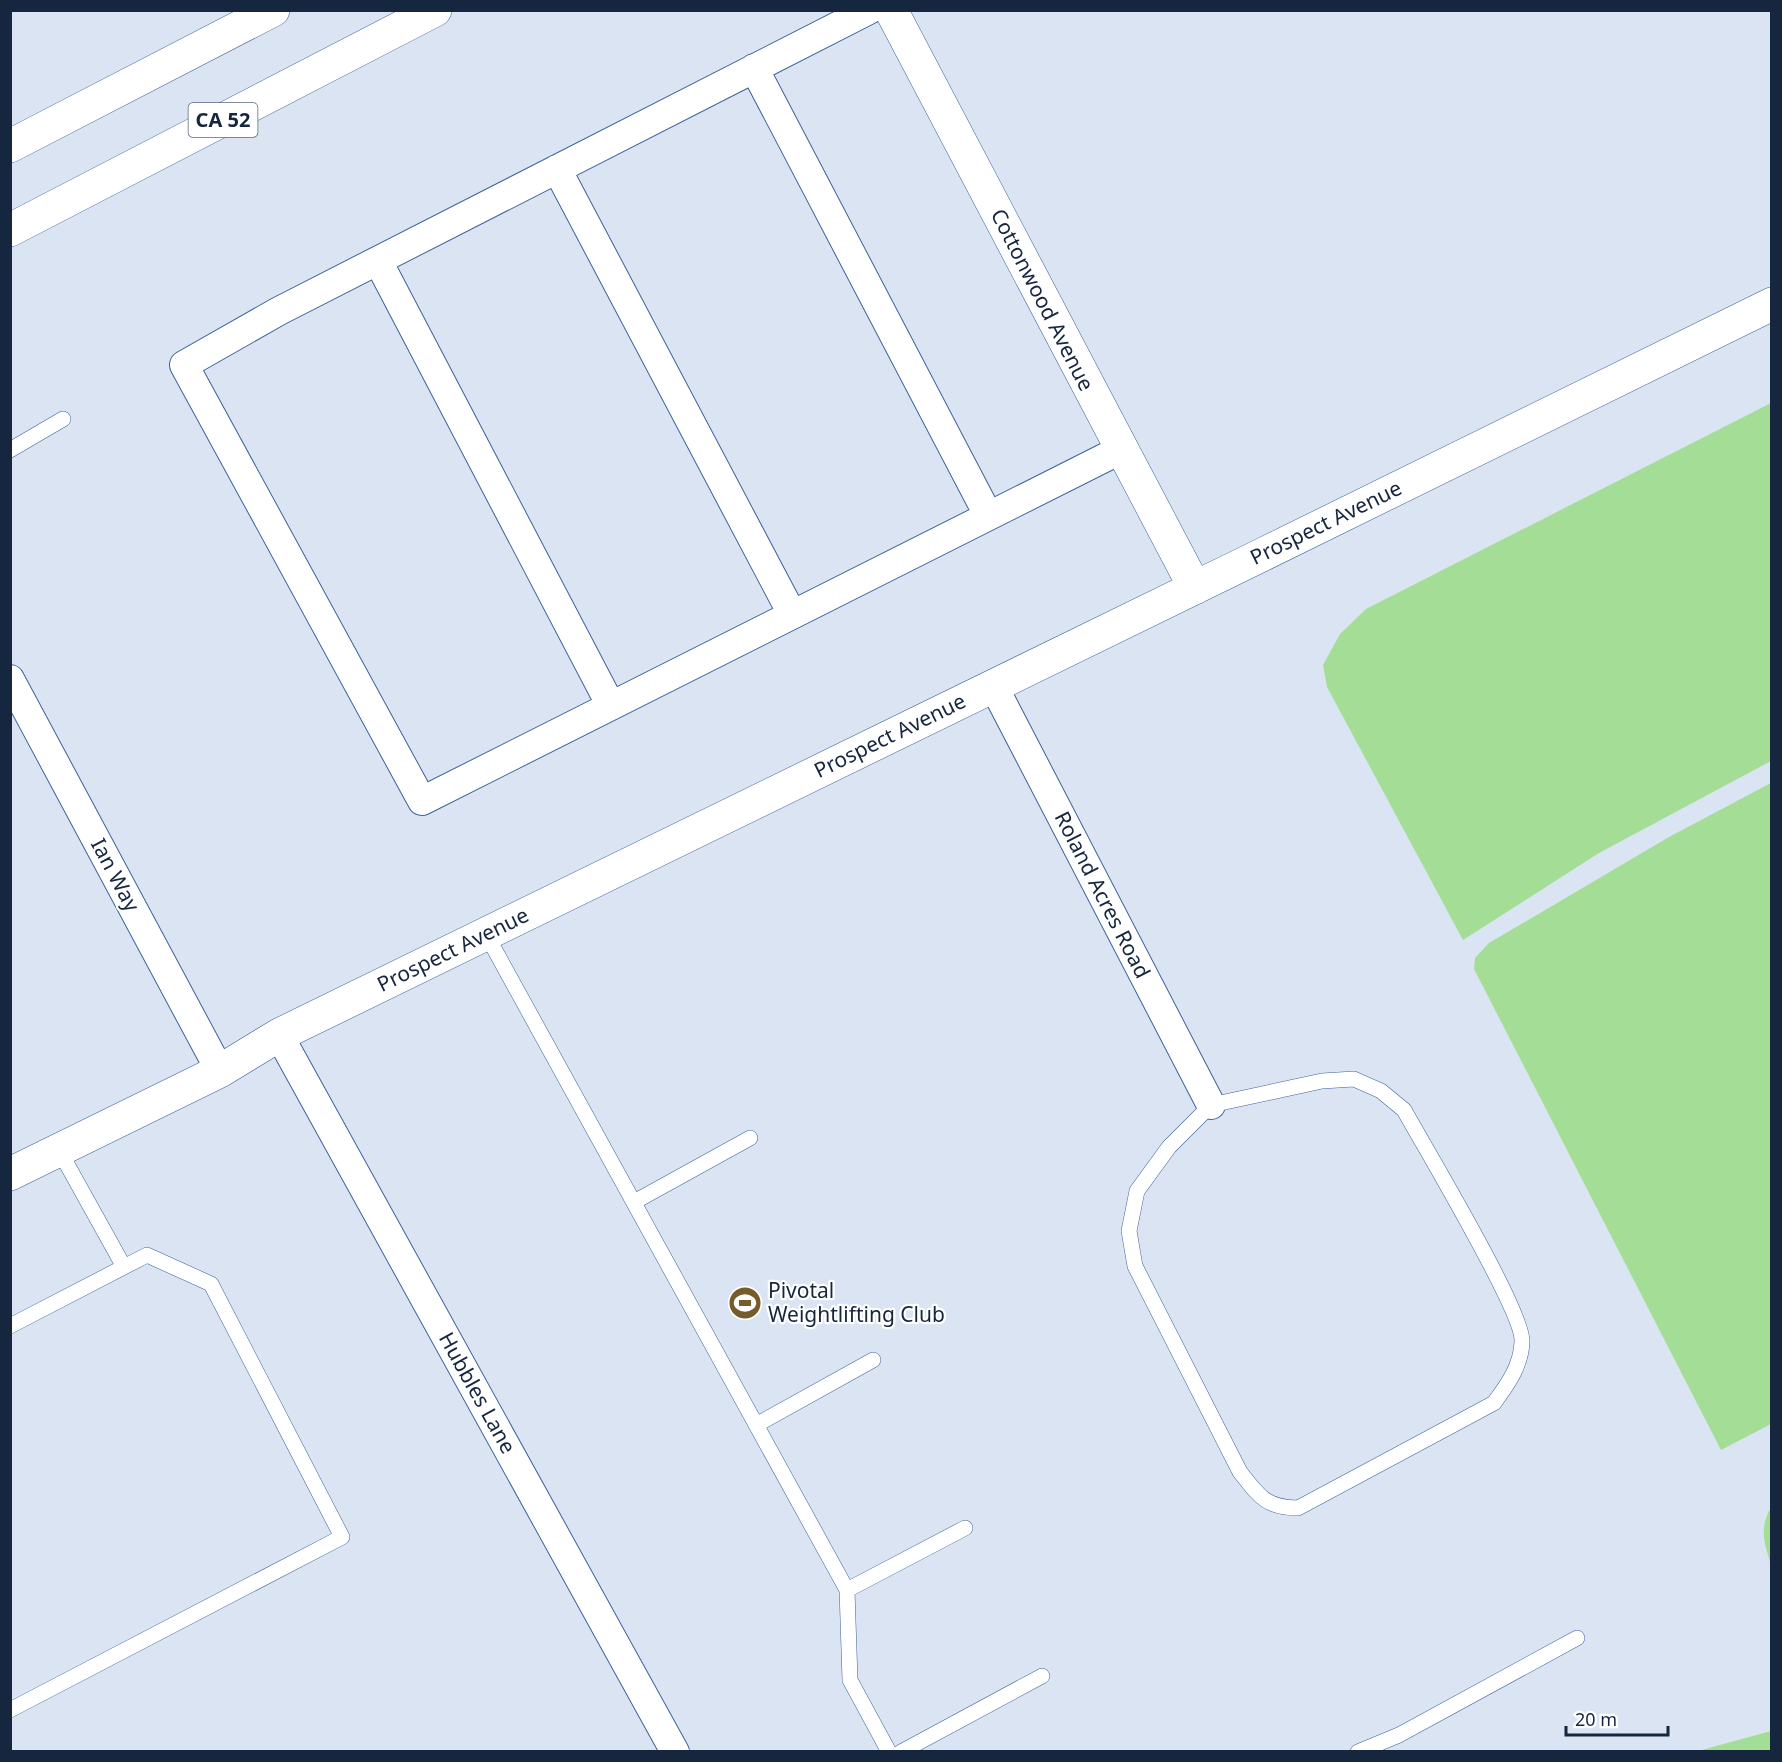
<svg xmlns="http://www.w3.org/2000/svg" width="1782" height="1762" viewBox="0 0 1782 1762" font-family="'Noto Sans',sans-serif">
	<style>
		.green { fill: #a4de96 }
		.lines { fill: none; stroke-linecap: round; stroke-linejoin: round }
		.lane-casing { stroke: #3d629d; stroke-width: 16 }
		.street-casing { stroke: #3d629d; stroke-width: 30 }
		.secondary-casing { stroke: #3d629d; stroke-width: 34 }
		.highway-casing { stroke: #3d629d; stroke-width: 34 }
		.lane { stroke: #fff; stroke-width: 15 }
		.street { stroke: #fff; stroke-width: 28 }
		.secondary { stroke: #fff; stroke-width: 33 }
		.highway { stroke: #fff; stroke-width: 33 }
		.labels { text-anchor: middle; stroke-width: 4.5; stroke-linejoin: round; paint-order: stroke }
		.shield { fill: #fff; stroke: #5c6779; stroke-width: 1.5 }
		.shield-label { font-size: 20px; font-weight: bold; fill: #16263f }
		.street-label { font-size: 21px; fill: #16263f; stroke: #fff }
		.poi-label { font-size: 21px; fill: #16263f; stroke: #fff; text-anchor: start }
	</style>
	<rect width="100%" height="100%" fill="#dbe4f2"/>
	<path class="green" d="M1771,403V761L1599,853L1463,940L1327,687L1323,665L1340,634L1366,609Z
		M1771,783V1424L1721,1450L1474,969L1475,958L1489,943L1669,837Z
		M1771,1507V1565C1764,1542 1759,1529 1771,1507Z
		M1771,1731V1751H1698Z"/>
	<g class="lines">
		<defs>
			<path id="lane" d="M10,450L63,419
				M486,934L847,1590L850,1680L889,1752
				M1354,1079L1381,1091L1404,1110C1424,1146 1525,1314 1522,1342C1521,1366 1508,1384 1494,1403L1298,1508C1266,1508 1259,1496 1240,1472L1135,1266L1129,1231L1137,1191L1169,1147L1211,1105L1322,1081Z
				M59,1150L124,1267
				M634,1202L750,1138
				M10,1326L147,1255L211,1284L342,1537L10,1710
				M756,1425L873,1360
				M847,1590L965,1528
				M901,1752L1042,1676
				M1358,1752L1399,1735L1577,1638"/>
			<path id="street" d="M869,10L279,311L184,365L422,801L1120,450
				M754,68L988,515
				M557,169L792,614
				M378,261L611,706
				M10,679L220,1071
				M993,685L1211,1105
				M279,1035L675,1752"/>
			<path id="secondary" d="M891,10L1195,588
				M10,1174L220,1071L279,1035C777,793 1275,549 1772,304"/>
			<path id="highway" d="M10,146L273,10
				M10,230L435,10"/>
		</defs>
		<use href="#lane" class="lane-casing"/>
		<use href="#street" class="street-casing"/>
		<use href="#secondary" class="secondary-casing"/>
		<use href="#highway" class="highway-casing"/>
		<use href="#lane" class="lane"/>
		<use href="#street" class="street"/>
		<use href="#secondary" class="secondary"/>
		<use href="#highway" class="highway"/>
	</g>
	<defs>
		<symbol id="stadium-disc" viewBox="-11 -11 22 22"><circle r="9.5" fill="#765b2d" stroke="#fff"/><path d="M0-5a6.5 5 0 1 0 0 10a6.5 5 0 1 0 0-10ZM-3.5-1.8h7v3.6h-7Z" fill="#fff"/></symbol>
	</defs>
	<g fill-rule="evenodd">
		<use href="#stadium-disc" x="726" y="1284" width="38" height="38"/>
	</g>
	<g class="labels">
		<rect class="shield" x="188.5" y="103" width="69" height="34" rx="4.5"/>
		<g class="shield-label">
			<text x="223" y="127">CA 52</text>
		</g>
		<g class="street-label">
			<text transform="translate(1042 300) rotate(63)" y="7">Cottonwood Avenue</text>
			<text transform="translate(1326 523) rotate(-26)" y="7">Prospect Avenue</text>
			<text transform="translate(890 736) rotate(-26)" y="7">Prospect Avenue</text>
			<text transform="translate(115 875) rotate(62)" y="7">Ian Way</text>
			<text transform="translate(1102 895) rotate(63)" y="7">Roland Acres Road</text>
			<text transform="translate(453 950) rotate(-26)" y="7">Prospect Avenue</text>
			<text transform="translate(477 1393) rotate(61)" y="7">Hubbles Lane</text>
		</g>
		<g class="poi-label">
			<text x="768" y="1298">Pivotal<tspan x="768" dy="24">Weightlifting Club</tspan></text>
		</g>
	</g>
	<rect width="1782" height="1762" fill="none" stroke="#16263f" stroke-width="24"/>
	<path d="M1566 1726v9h102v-9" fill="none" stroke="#16263f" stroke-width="3"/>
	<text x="1575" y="1726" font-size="18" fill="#16263f" stroke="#ffffff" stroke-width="4.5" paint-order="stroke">20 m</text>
</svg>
